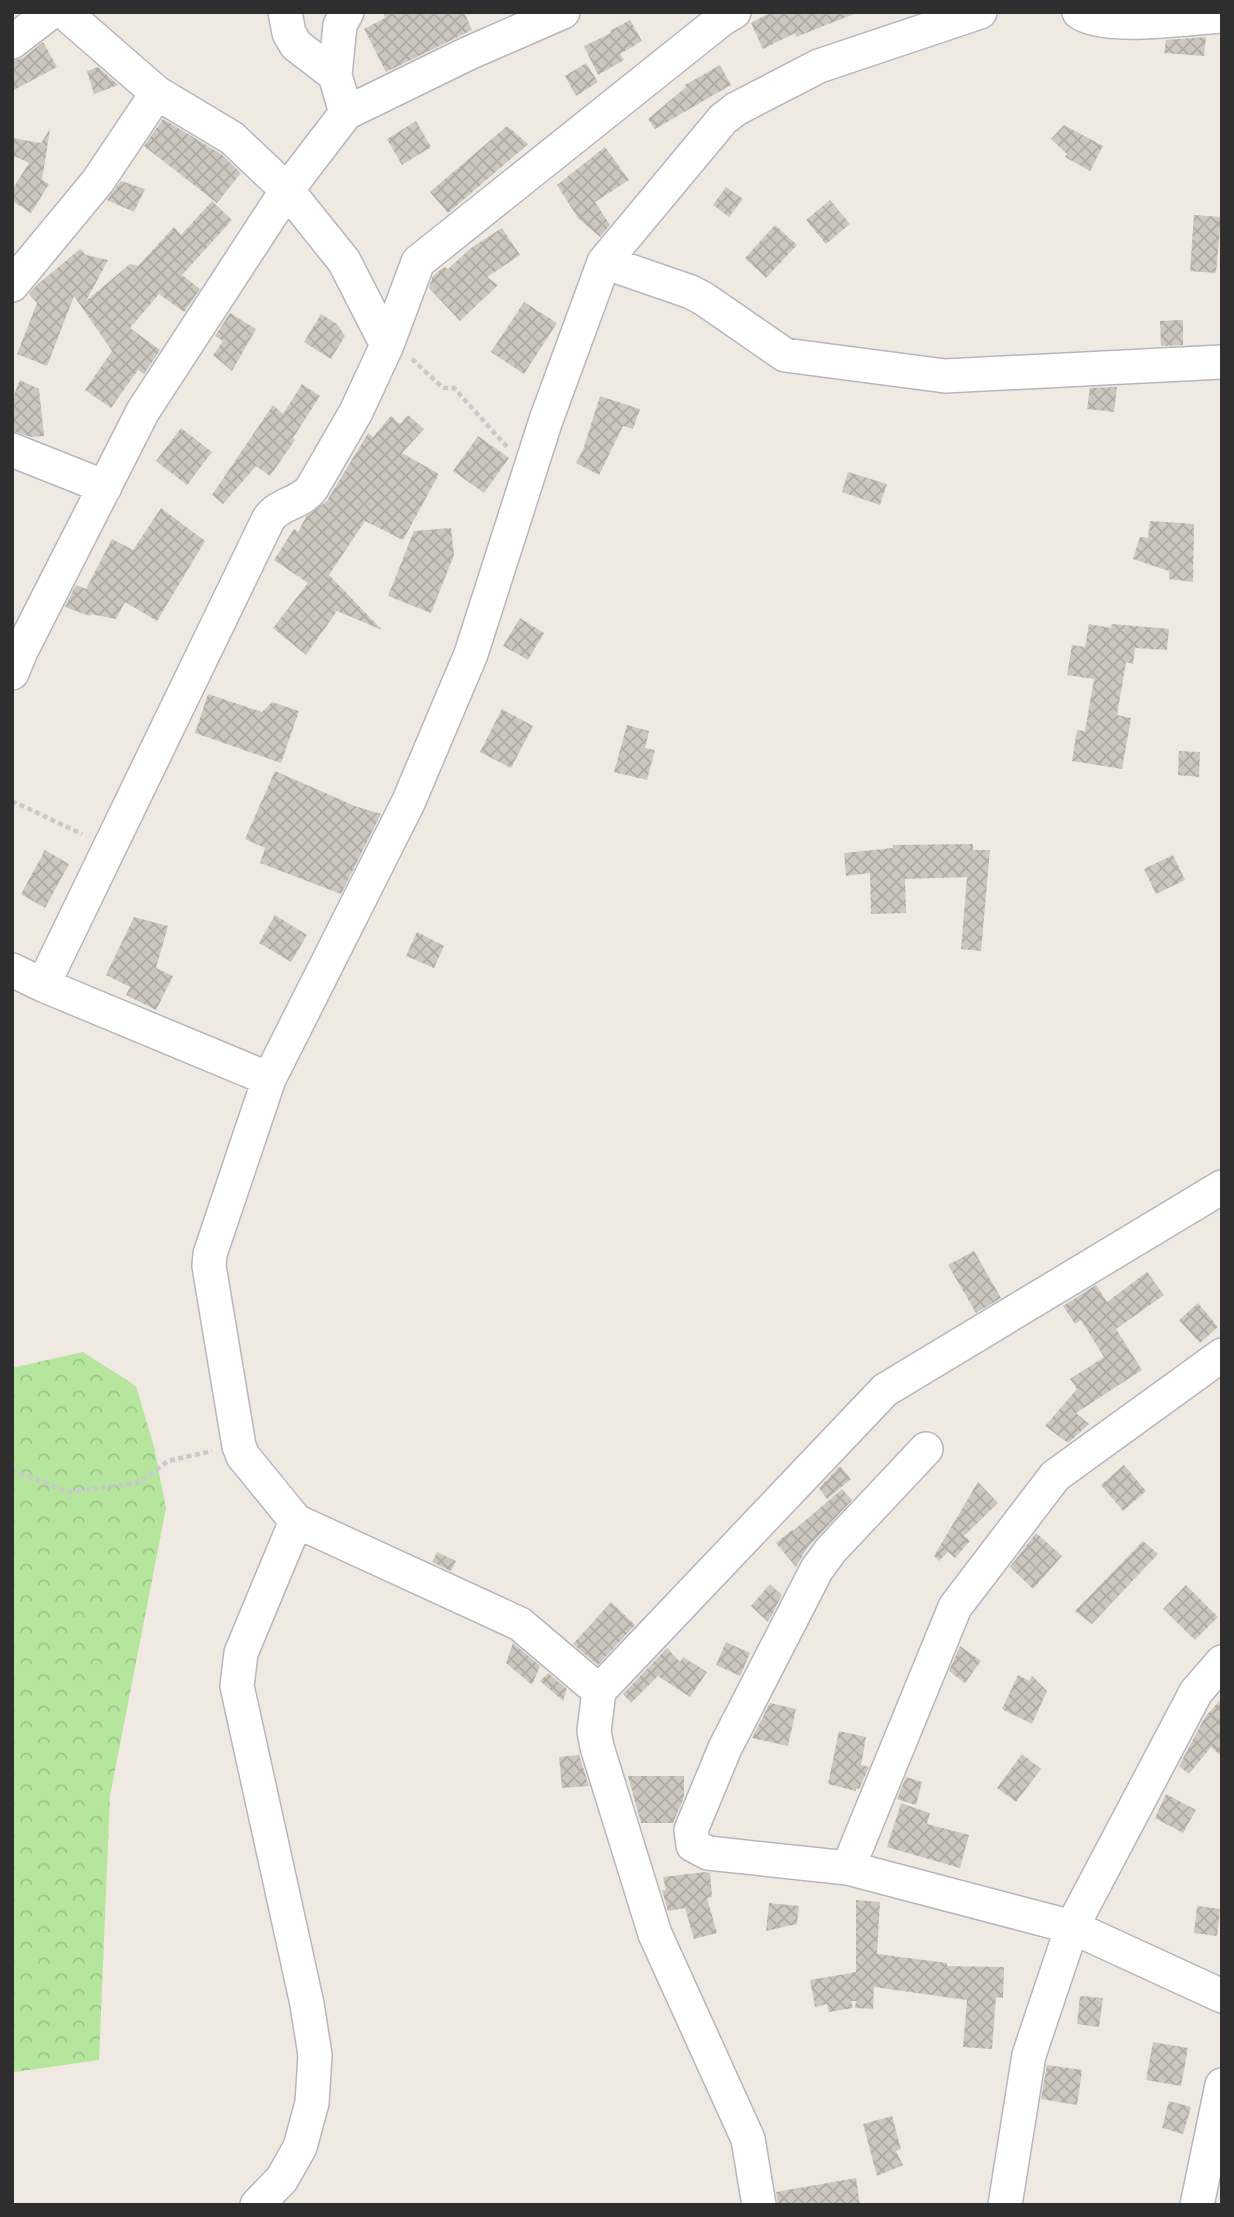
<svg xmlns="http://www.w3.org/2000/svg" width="1234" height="2217" viewBox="0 0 1234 2217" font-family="Poppins,sans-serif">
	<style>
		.forest { fill: url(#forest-crowns) }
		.building { fill: url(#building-cross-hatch) }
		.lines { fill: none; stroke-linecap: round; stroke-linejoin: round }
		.minor-casing { stroke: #b4b7c1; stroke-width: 36 }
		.path { stroke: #c9c9c9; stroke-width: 4.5; stroke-dasharray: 5 3.5; stroke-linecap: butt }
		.minor { stroke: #fff; stroke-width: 33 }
	</style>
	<defs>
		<pattern id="forest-crowns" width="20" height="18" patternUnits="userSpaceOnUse" patternTransform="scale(1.75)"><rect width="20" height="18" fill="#b6e59e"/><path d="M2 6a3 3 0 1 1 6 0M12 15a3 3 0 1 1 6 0" fill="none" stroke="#9dc588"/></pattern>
		<pattern id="building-cross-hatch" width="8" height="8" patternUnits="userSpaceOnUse" patternTransform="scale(1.75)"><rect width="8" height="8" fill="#cbc7bf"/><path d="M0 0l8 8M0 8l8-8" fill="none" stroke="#afaba4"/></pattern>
	</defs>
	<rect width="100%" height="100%" fill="#efe9e1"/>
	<path class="forest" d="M83,1352L136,1386L154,1447L166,1508L110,1796L99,2060L15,2072L12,2067V1368Z"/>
	<path class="building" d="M383,12H464L472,30L386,72L364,29L385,18Z
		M771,12H854V14L796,37L795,33L763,49L751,23Z
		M630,20L642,41L620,54L624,60L598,75L584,46L611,33L610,31Z
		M1206,37L1204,56L1164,53L1166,40Z
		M43,42L57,67L12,91V61L23,58Z
		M586,63L598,82L576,96L565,76Z
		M720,65L731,85L655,129L648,119L686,87L685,85Z
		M98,67L118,85L94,94L87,71Z
		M163,119L221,154L241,173L217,203L144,146Z
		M416,121L431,147L402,165L387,139Z
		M1064,125L1103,146L1090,171L1065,157L1067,154L1051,139Z
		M507,126L528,144L448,213L430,192Z
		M50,129L42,180L49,184L31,213L12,201V190L29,163L12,155V138L41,143Z
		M605,147L629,180L595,202L610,225L600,237L578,218L557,185Z
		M121,181L145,189L134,212L107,200Z
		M726,187L743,199L729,217L713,205Z
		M830,200L850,224L826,244L806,220Z
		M212,201L232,220L182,275L200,289L184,312L159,294L130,328L160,350L144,374L138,370L111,408L85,390L112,351L74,296L47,366L17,354L37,303L29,294L37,285L80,249L86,255L108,260L86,301L130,264L138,266L174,227L181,235Z
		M1194,215L1221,217L1216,273L1190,271Z
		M775,225L797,245L766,278L745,258Z
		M502,228L520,255L487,277L498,285L460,321L429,288L433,276L444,267L448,269L471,248Z
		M524,302L557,323L524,374L491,352Z
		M230,313L256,329L232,371L213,355L223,341L215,336Z
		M321,314L337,324L345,336L331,359L304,342Z
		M1183,320V345L1161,346L1160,321Z
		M20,380L39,389L44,436L32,437L12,431V400Z
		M302,384L320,396L293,438L295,440L270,476L256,466L223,504L212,495L273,405L283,414Z
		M1117,387L1114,412L1087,409L1090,388Z
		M600,396L640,409L633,429L623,426L599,475L576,463L583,450Z
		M408,415L424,429L402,453L439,474L403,540L365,521L329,575L382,630L337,611L306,655L273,628L308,583L274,560L294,529L298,532L306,517L327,501L368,433L373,437L391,416L400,424Z
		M181,428L212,452L187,485L156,461Z
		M478,436L509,458L484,493L453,471Z
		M848,472L887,484L880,505L842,492Z
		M161,508L205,541L157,621L125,602L116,619L91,614L90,616L65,607L76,585L86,589L112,539L133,550Z
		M1150,521L1194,524L1193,582L1169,579V571L1133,559L1140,537L1148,538Z
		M451,528L454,555L431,613L388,596L414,531Z
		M520,618L544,633L528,660L503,646Z
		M1089,624L1111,628L1112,624L1169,629L1167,650L1135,648L1133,664L1126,662L1117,715L1131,718L1122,769L1072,761L1077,730L1085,731L1094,679L1067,675L1072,645L1085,647Z
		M208,694L262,712L272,702L299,711L281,763L195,733Z
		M502,709L533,726L511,768L480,752Z
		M627,725L649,731L645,748L655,750L647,780L614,772Z
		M1179,751L1200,752L1199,777L1178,775Z
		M275,771L355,806L381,814L341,894L260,863L265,848L245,839Z
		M973,844V850H990L981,951L961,949L967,877L905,879L906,913L871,914L870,873L846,876L844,853L893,848V845Z
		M45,850L69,864L45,908L21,894Z
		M1173,855L1185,880L1156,894L1144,869Z
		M275,915L307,935L291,962L259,943Z
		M134,917L168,926L156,968L173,976L156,1010L126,995L130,987L106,975Z
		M417,932L444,946L434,968L406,956Z
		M974,1251L1001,1298L976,1313L948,1265Z
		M1147,1272L1164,1295L1116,1329L1142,1370L1076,1413L1089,1424L1068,1443L1045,1426L1077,1389L1070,1379L1104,1357L1081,1320L1075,1324L1063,1306L1096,1285L1107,1302Z
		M1198,1303L1218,1327L1200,1343L1179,1320Z
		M1124,1465L1146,1491L1123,1511L1101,1485Z
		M840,1466L851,1479L827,1499L819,1488Z
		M978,1482L998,1503L964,1536L970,1541L955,1558L948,1552L939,1561L934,1556Z
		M842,1489L852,1500L807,1548L796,1567L776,1543L792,1530L793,1531Z
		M1036,1533L1062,1556L1033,1589L1010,1567Z
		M1143,1541L1158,1554L1092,1624L1075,1611Z
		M437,1552L456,1561L451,1571L432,1562Z
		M770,1584L782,1595L768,1622L751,1606Z
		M1186,1585L1218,1617L1195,1640L1163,1609Z
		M611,1602L635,1625L598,1665L573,1644Z
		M726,1642L750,1653L740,1676L716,1665Z
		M513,1643L540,1666L532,1685L506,1663Z
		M960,1646L981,1661L965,1683L949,1671Z
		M667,1648L680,1662L683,1657L707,1672L690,1697L658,1676L631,1703L623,1694Z
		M548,1673L567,1689L563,1701L540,1681Z
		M1018,1675L1029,1681L1032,1676L1047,1691L1032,1724L1002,1709Z
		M1222,1698V1757L1211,1747L1189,1774L1179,1766L1205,1717Z
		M770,1703L796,1709L788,1746L752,1738Z
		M839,1731L866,1737L861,1765L869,1767L859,1789L856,1788V1791L828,1784Z
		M1022,1754L1041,1769L1016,1802L997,1788Z
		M579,1755L589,1786L562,1788L559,1757Z
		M628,1776H684V1797L673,1823H641Z
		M906,1777L922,1782L916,1805L897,1799Z
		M1166,1794L1196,1810L1183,1833L1155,1818Z
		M901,1803L930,1813L927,1824L969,1835L960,1868L887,1847Z
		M705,1872L710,1873L712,1897L707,1898L717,1933L694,1939L685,1908L668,1911L662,1890H666L663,1877Z
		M856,1900L880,1902L877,1954L947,1963V1966L1004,1967L1003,1998L996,1997L992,2049L963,2047L967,2000L874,1987L873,2009L855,2008L856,2001H851L853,2008L829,2012L827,2004L815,2007L810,1980L856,1972Z
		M769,1903L799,1906L797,1924L766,1931Z
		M1197,1906L1220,1909L1217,1936L1194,1933Z
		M1080,1996L1103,1998L1099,2027L1077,2024Z
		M1153,2042L1188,2048L1181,2086L1146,2080Z
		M1047,2065L1082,2070L1077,2105L1041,2099Z
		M1169,2101L1191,2107L1183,2134L1162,2128Z
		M892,2116L901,2149L896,2151L903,2165L877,2176L863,2124Z
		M856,2178L860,2205H778L776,2192Z"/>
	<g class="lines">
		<defs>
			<path id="minor" d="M64,12L157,93L232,138L287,190L344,261L387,345
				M285,12L289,33L296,45L335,75
				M1079,12C1103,31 1188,18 1222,16
				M12,42L51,12
				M346,113L335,75L340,25L347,12
				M604,262L691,292L704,299L785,355L945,376L1222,362
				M12,285L98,181L157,93
				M12,450L105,487
				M12,673L21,651L143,411L287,190L346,113L469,53L563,12
				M12,970L43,985L269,1079L210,1254L209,1266L239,1446L243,1456L296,1521L520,1624L599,1691
				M43,985L268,520C278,503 301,504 312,488L356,412L387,345L418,262L722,19L734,12
				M269,1079L408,803L471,654L546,420L604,262L723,119L736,109L819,66L980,12
				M926,1449L831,1550L817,1569L725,1748L691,1830L693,1845L708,1853L848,1868L1072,1927L1222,1996
				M848,1868L955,1607L1055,1476L1222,1355
				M257,2205L282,2179L300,2147L312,2103L315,2055L307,2004L237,1686L241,1653L296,1521
				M759,2205L748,2139L655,1934L597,1747L594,1731L599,1691L885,1390L1222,1187
				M1005,2205L1029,2055L1072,1927L1196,1692L1222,1662
				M1197,2205L1222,2085"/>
		</defs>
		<use href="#minor" class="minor-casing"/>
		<path class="path" d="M412,359L443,388H454L508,448
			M12,801L82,834
			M12,1470L68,1492L138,1483L168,1461L212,1451"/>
		<use href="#minor" class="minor"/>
	</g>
	<rect width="1234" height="2217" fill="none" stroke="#2e2e2e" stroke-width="28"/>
</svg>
